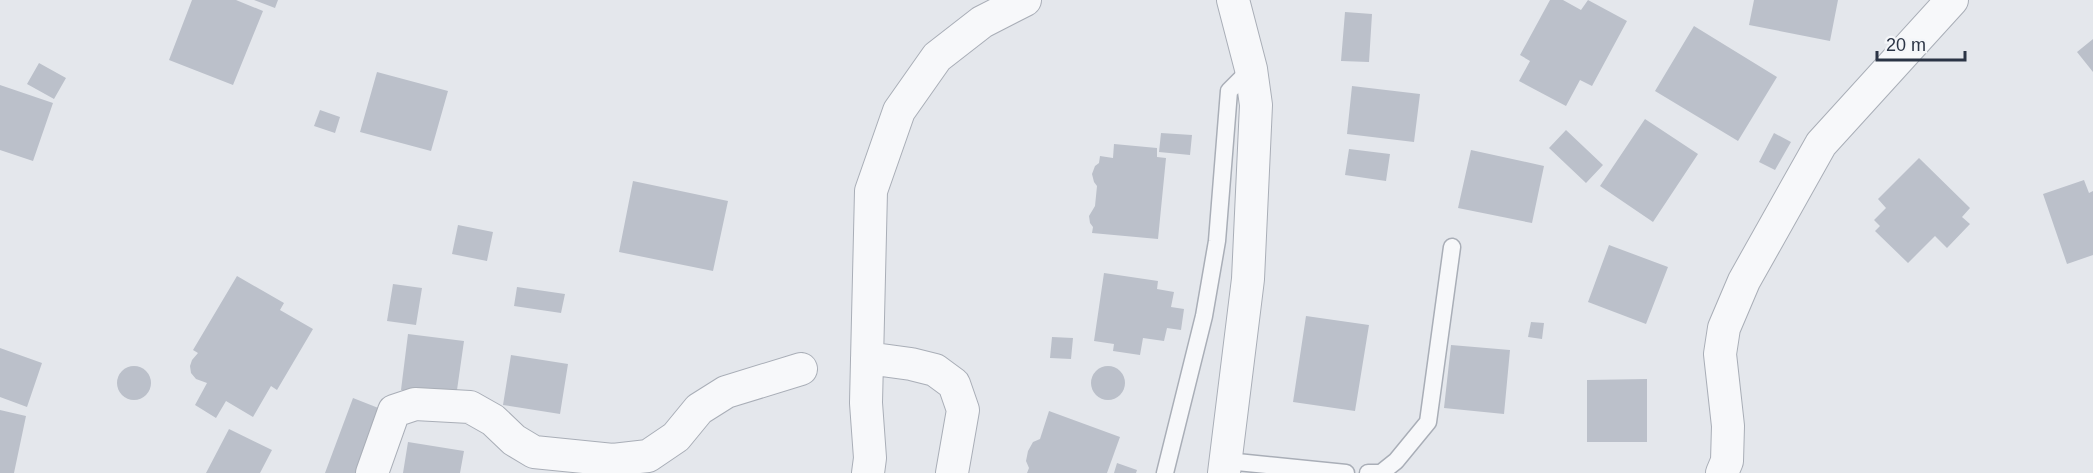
<svg xmlns="http://www.w3.org/2000/svg" width="2093" height="473" viewBox="0 0 2093 473" font-family="Arial,sans-serif">
	<style>
		.building { fill: #bbc0ca }
		.lines { fill: none; stroke-linecap: round; stroke-linejoin: round }
		.lane-casing { stroke: #a9aeb7; stroke-width: 19 }
		.street-casing { stroke: #a9aeb7; stroke-width: 34 }
		.lane { stroke: #f7f8fa; stroke-width: 16 }
		.street { stroke: #f7f8fa; stroke-width: 32 }
	</style>
	<rect width="100%" height="100%" fill="#e4e7ec"/>
	<path class="building" d="M192,0H236L263,11L233,85L169,60Z
		M254,0H278L275,8Z
		M1550,0H1563L1581,10L1588,0L1627,21L1592,86L1580,80L1566,106L1519,81L1530,61L1520,55Z
		M1754,0H1838L1830,41L1749,25Z
		M1345,12L1372,14L1369,62L1341,61Z
		M1694,26L1777,77L1738,141L1655,91Z
		M2093,39V72L2077,52Z
		M39,63L66,78L54,99L27,84Z
		M377,72L448,91L431,151L360,132Z
		M0,85L53,103L33,161L0,150Z
		M1352,86L1420,94L1414,142L1347,134Z
		M320,110L340,117L335,133L314,126Z
		M1645,119L1698,154L1653,222L1600,186Z
		M1566,130L1603,165L1586,183L1549,148Z
		M1161,133L1192,135L1190,155L1159,152Z
		M1774,133L1791,142L1775,170L1759,162Z
		M1114,144L1157,148V157L1166,158L1158,239L1092,233L1093,227L1090,223L1089,216L1095,206L1097,186L1094,182L1092,174L1095,166L1099,163L1100,156L1113,158Z
		M1349,149L1390,154L1386,181L1345,175Z
		M1471,150L1544,166L1532,223L1458,208Z
		M1919,158L1970,208L1962,217L1970,224L1947,248L1935,236L1908,263L1875,231L1880,226L1874,220L1886,208L1878,199Z
		M2084,180L2089,193L2093,191V255L2067,264L2043,194Z
		M633,181L728,201L713,271L619,252Z
		M458,225L493,232L487,261L452,254Z
		M1609,245L1668,267L1646,324L1588,302Z
		M1104,273L1158,281L1157,289L1174,292L1171,307L1184,309L1181,330L1167,328L1164,341L1143,338L1140,355L1113,351L1114,344L1094,341Z
		M237,276L284,303L280,310L313,329L277,390L271,386L253,417L226,401L216,418L195,405L207,383L196,379L191,373L190,366L192,360L198,353L193,350Z
		M393,284L422,288L416,325L387,321Z
		M517,287L565,294L561,313L514,306Z
		M1306,316L1369,325L1355,411L1293,402Z
		M1531,322L1544,323L1542,339L1528,337Z
		M408,334L464,341L456,397L401,390Z
		M1052,337L1073,338L1071,359L1050,358Z
		M1451,345L1510,350L1504,414L1444,408Z
		M0,348L42,363L27,407L0,397Z
		M511,355L568,364L560,414L503,405Z
		M117 383a17 17 0 1 1 34 0a17 17 0 1 1-34 0Z
		M1091 383a17 17 0 1 1 34 0a17 17 0 1 1-34 0Z
		M1647,379V442H1587V380Z
		M353,398L386,411L362,473H325Z
		M0,410L26,416L14,473H0Z
		M1049,411L1120,437L1107,473H1027L1029,468L1026,461L1028,451L1033,442L1040,439Z
		M229,429L272,450L260,473H206Z
		M408,442L464,451L460,473H403Z
		M1117,463L1137,470L1136,473H1114Z"/>
	<g class="lines">
		<defs>
			<path id="lane" d="M1227,461L1346,473
				M1165,473L1204,316L1217,241L1229,91L1251,69
				M1368,473H1381L1396,461L1428,422L1452,247"/>
			<path id="street" d="M867,358L911,364L935,370L954,384L963,410L952,473
				M372,473L394,411L415,404L470,407L493,420L514,440L534,452L613,460L648,456L676,437L699,409L726,392L801,369
				M868,473L870,458L866,403L871,191L899,111L937,57L982,22L1025,0
				M1224,473L1248,279L1256,105L1251,69L1233,0
				M1722,473L1727,461L1728,426L1720,354L1724,328L1744,281L1821,144L1952,0"/>
		</defs>
		<use href="#lane" class="lane-casing"/>
		<use href="#street" class="street-casing"/>
		<use href="#lane" class="lane"/>
		<use href="#street" class="street"/>
	</g>
	<path d="M1877 51v9h88v-9" fill="none" stroke="#2b3445" stroke-width="3"/>
	<text x="1886" y="51" font-size="18" fill="#2b3445" stroke="#f4f6f9" stroke-width="4.5" paint-order="stroke">20 m</text>
</svg>
